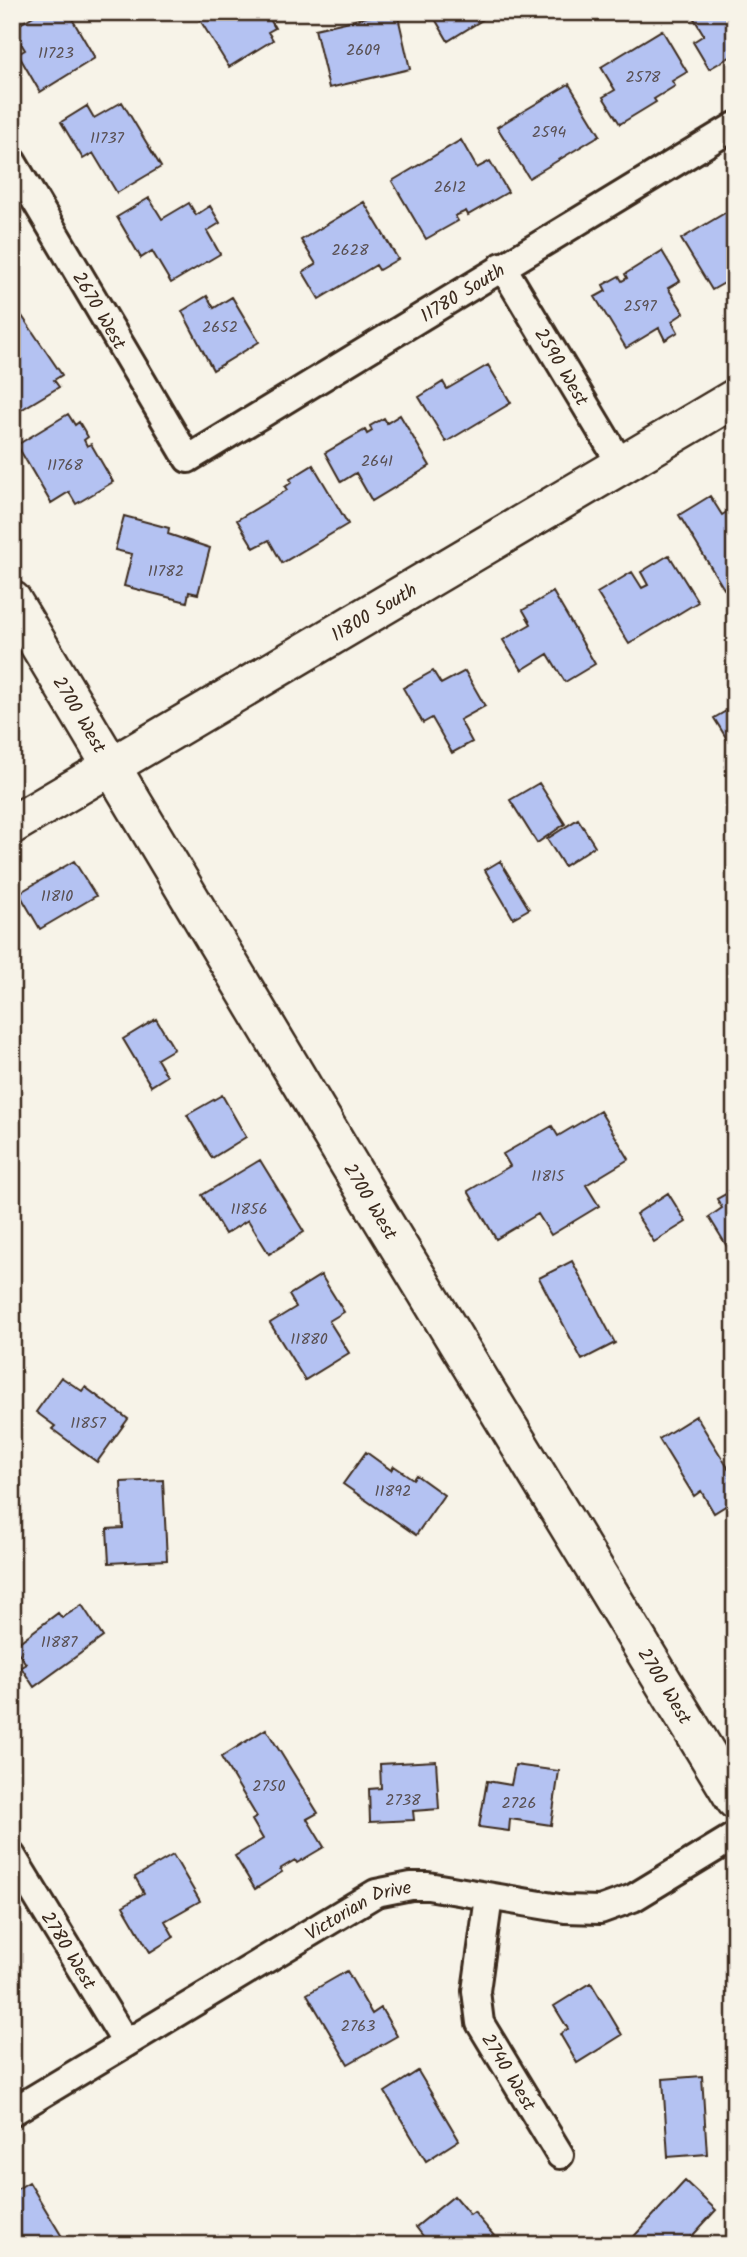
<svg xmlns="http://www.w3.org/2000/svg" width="747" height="2257" viewBox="0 0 747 2257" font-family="Kalam,sans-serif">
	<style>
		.building { fill: #b4c2f2; stroke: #3b2a1e; stroke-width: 2 }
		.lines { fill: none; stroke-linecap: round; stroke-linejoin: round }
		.minor-casing { stroke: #3b2a1e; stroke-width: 32 }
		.secondary-casing { stroke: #3b2a1e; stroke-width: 42 }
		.minor { stroke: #f7f3e8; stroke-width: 26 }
		.secondary { stroke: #f7f3e8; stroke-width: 37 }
		.labels { text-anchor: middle; stroke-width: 7; stroke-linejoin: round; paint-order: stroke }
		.number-label { font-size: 16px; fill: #595053 }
		.street-label { font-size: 19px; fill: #3b2a1e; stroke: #f7f3e8 }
	</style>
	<rect width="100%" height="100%" fill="#f7f3e8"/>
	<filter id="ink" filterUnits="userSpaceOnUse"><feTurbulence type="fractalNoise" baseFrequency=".0143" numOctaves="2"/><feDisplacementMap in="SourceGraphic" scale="14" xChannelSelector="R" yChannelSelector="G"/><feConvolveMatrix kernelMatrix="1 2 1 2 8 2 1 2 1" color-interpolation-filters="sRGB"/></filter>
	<g filter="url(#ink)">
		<path class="building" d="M40,12H68L95,58L40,92L18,54L25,50L12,29Z
			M195,12H266L275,28L268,32L273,40L229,67Z
			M389,12H397L410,69L329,88L315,29Z
			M431,12H495L448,41Z
			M690,12H735V54L709,69L693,42L704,35Z
			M662,30L687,72L672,81L675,86L654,99L656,102L620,124L603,97L615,90L601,67Z
			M569,84L600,135L529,178L497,127Z
			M122,102L161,167L117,193L93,153L83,159L61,122L87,106L94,118Z
			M461,140L477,168L490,161L508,192L468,215L466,211L455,216L458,221L426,239L392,181Z
			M149,198L162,219L189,203L196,215L210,206L220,223L207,231L220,254L171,283L152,251L141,258L117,217Z
			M364,202L398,259L379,270L376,265L319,299L303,272L316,264L301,240Z
			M735,207V277L712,290L681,239Z
			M662,251L680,281L668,288L684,313L672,321L678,332L665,340L659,328L626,348L595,297L606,291L603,285L619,276L622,281L627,278L625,274Z
			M207,296L214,308L232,297L259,342L213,370L182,311Z
			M22,316L62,375L54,380L59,387L14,414L12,321Z
			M488,365L511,403L446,442L419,397L443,382L447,389Z
			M68,414L75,425L79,422L88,437L84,440L87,446L91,444L113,482L76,504L69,492L51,503L17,445Z
			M400,415L430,466L372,501L356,473L341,482L325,453L365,430L367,434L372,431L370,426L384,418L387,423Z
			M313,465L348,524L282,563L269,540L254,548L237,520L287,490L285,487L292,482L290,479Z
			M710,496L722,515L735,507V583L724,589L679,515Z
			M124,516L169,528L168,534L210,548L198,594L189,592L187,602L124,586L132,554L115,550Z
			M669,555L698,602L629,644L597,593L632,572L642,588L648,585L641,572Z
			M553,592L595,664L565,682L548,654L522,670L503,640L531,624L523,610Z
			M433,671L441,684L465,671L485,706L460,720L472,742L452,753L432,718L423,723L403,688Z
			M735,706V752L714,718Z
			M539,783L565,824L537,843L510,800Z
			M578,819L595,846L564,866L547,839Z
			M74,861L96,896L40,929L19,893Z
			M500,861L529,909L513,918L485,870Z
			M156,1019L174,1049L157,1059L167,1076L151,1086L123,1039Z
			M222,1095L246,1137L212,1158L187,1115Z
			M600,1111L629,1159L586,1185L599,1206L551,1235L538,1214L496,1239L468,1191L510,1166L503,1154L552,1126L558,1136Z
			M260,1160L304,1232L269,1254L248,1220L225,1234L202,1195Z
			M735,1189V1251L731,1253L709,1217L722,1208L717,1199Z
			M668,1193L686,1222L654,1242L636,1214Z
			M572,1261L615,1343L582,1360L539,1278Z
			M321,1275L344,1312L329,1321L349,1353L305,1380L270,1323L296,1307L289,1295Z
			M61,1377L82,1391L85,1387L128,1419L97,1462L52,1429L55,1426L36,1412Z
			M696,1416L735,1479V1500L714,1513L701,1491L694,1496L659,1439Z
			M366,1452L391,1470L394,1466L413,1479L416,1475L444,1495L416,1535L343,1484Z
			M163,1480L167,1560L109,1563L107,1529L123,1528L121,1482Z
			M82,1605L103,1637L34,1687L21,1667L26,1664L14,1646L58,1613L62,1618Z
			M266,1729L318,1813L307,1819L324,1847L297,1863L295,1860L280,1869L282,1872L255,1889L235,1856L263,1839L252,1820L257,1817L221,1757Z
			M436,1761L439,1809L413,1811L414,1820L370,1822L369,1789L381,1788L380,1764Z
			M515,1765L559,1771L551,1825L510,1819L509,1831L479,1827L487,1781L511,1785Z
			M173,1855L200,1901L165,1921L174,1937L150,1952L123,1906L144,1893L135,1877Z
			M347,1971L372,2014L381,2008L397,2036L348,2064L307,1994Z
			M591,1983L622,2035L577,2063L560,2034L568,2029L554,2006Z
			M418,2071L459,2140L426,2161L385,2092Z
			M702,2076L707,2154L668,2157L663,2079Z
			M685,2181L716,2210L684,2245H626Z
			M29,2182L67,2245H18L12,2235V2192Z
			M454,2196L470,2215L474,2212L501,2244L430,2245L416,2227Z"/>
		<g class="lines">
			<defs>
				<g id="minor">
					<path id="s1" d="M12,161L188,459L735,126"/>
					<path id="s2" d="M502,266L622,466"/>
					<path id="s3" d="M12,1856L126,2043"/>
					<path id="s4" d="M489,1897L476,1991L480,2023L560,2155"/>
					<path id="s5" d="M12,2112L376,1893L411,1886H428L565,1909L600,1910L633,1898L735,1836"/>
				</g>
				<g id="secondary">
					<path id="s6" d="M12,600L365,1191L735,1800"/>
					<path id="s7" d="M12,825L735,398"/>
				</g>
			</defs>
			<use href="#minor" class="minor-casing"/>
			<use href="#secondary" class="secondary-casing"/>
			<use href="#minor" class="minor"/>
			<use href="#secondary" class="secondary"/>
		</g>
	</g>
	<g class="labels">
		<g class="number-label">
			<text x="363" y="55">2609</text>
			<text x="56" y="58">11723</text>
			<text x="643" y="82">2578</text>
			<text x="549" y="137">2594</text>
			<text x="107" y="143">11737</text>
			<text x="450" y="192">2612</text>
			<text x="350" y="255">2628</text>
			<text x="640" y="311">2597</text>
			<text x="220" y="332">2652</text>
			<text x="377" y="466">2641</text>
			<text x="65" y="470">11768</text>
			<text x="166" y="576">11782</text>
			<text x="57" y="901">11810</text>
			<text x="548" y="1181">11815</text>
			<text x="249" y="1214">11856</text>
			<text x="309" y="1344">11880</text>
			<text x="88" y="1428">11857</text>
			<text x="393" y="1496">11892</text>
			<text x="59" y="1647">11887</text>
			<text x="269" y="1791">2750</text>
			<text x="403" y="1805">2738</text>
			<text x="519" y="1808">2726</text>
			<text x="358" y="2031">2763</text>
		</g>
		<g class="street-label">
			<text dy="7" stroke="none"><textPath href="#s1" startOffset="667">11780 South</textPath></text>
			<text dy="7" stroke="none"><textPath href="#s1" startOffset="173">2670 West</textPath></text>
			<text dy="7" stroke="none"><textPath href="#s2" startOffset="117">2590 West</textPath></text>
			<text dy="7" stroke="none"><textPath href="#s7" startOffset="420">11800 South</textPath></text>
			<text dy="7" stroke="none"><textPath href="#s6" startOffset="133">2700 West</textPath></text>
			<text dy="7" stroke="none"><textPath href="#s6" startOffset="700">2700 West</textPath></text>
			<text dy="7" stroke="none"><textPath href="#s6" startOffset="1267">2700 West</textPath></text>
			<text dy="7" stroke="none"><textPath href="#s5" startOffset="402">Victorian Drive</textPath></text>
			<text dy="7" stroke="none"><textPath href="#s3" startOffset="110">2780 West</textPath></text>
			<text dy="7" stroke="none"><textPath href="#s4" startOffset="184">2740 West</textPath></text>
		</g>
	</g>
	<rect width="747" height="2257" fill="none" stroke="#f7f3e8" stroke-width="42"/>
	<rect x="21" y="21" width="705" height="2215" fill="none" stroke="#3b2a1e" stroke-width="2.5" filter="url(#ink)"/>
</svg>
